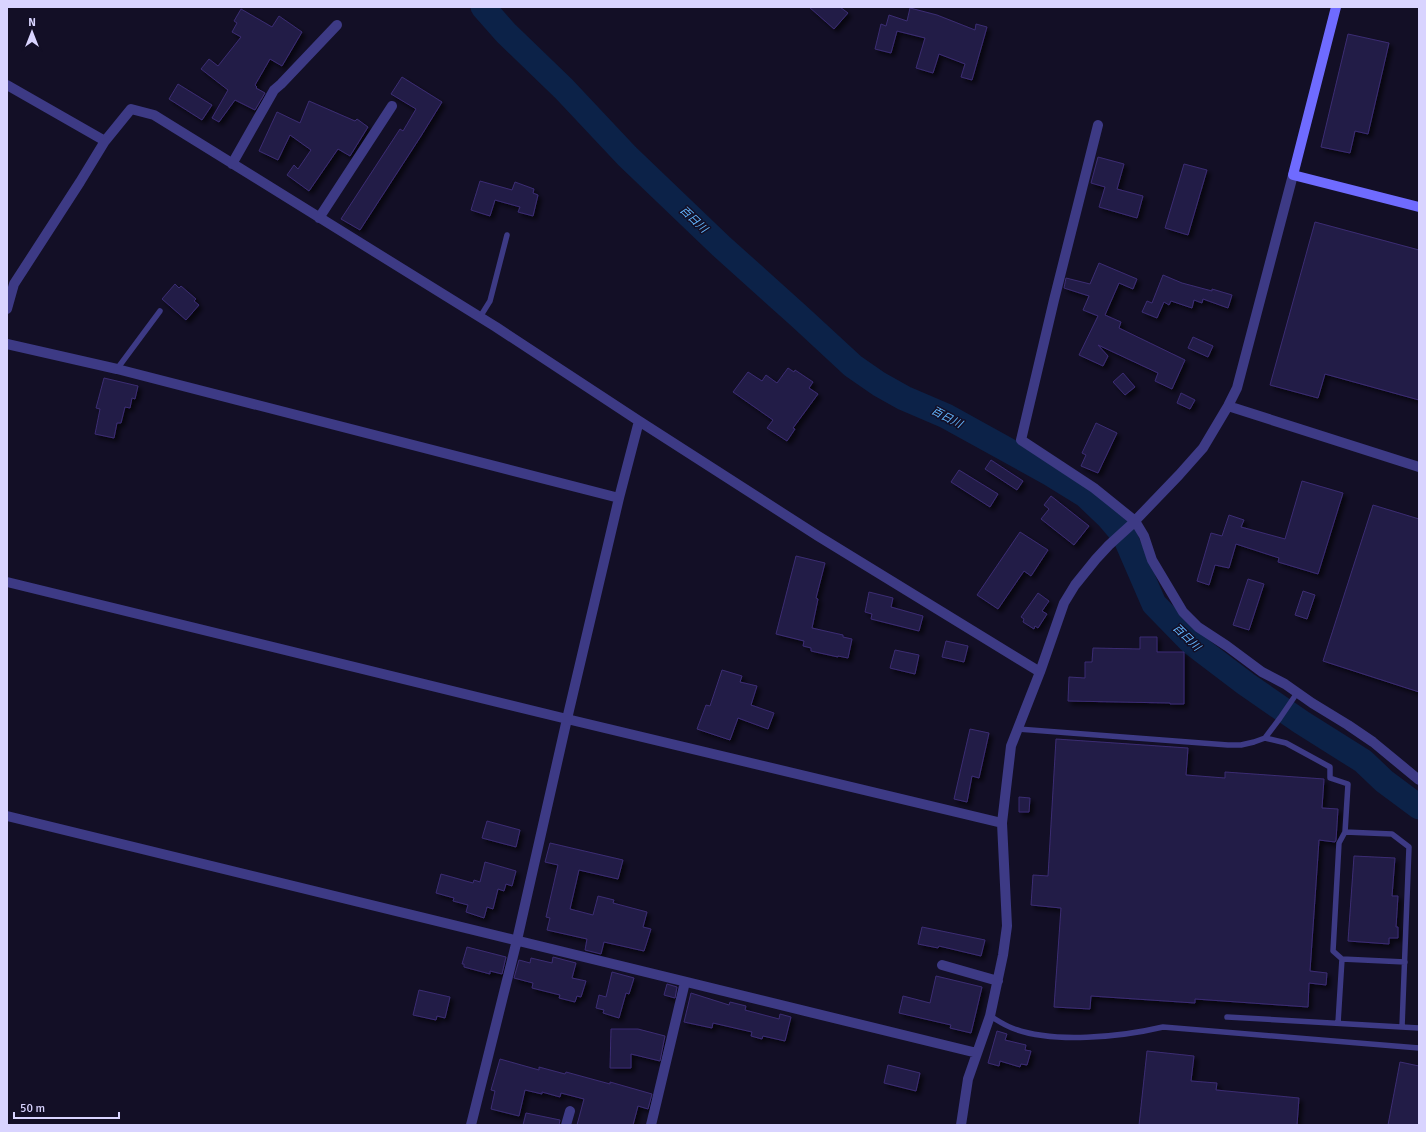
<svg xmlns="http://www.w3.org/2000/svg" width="1426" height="1132" viewBox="0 0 1426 1132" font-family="Signika,'Noto Sans JP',sans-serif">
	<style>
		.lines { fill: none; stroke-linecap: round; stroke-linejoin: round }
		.river { stroke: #0c2248; stroke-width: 25 }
		.building { fill: #241b47; stroke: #3b2d73; filter: url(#shadow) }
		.lane { stroke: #3d3a85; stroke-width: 5.5 }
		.street { stroke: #3d3a85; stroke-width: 10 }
		.secondary { stroke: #6f6bff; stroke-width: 10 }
		.labels { text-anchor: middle; stroke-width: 3; stroke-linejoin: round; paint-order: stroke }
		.water-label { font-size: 11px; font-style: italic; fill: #62b6ff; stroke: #130f26 }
	</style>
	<defs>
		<filter id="shadow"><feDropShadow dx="3.5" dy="3.5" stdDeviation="2" flood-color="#0009"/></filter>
	</defs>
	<rect width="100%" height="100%" fill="#130f26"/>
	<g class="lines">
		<path class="river" d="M483,7L506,33L564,89L627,156L721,246L800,317L853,366L879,384L904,398L946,416L1051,474L1085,495L1108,517L1125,537L1154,604L1192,643L1246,684L1301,722L1363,761L1384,781L1419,807"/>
	</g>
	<path class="building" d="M809,7H840L848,13L834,29Z
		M910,8L937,15L975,30L976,24L987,27L972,80L961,77L965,64L939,54L933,73L916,68L925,38L897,31L891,53L875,49L881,24L886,26L889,15L907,21Z
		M241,9L272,27L279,16L302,32L282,66L270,59L255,85L257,87L256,88L265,93L255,110L235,100L219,122L212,118L228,90L201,69L209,59L218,66L241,37L232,32L237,23L234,21Z
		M1348,34L1389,43L1368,134L1355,131L1350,153L1321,147Z
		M402,77L442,102L421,136L360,230L341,219L400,129L403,131L416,109L391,94Z
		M178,84L212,105L202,120L169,99Z
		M309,101L355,121L357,119L368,127L350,156L338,149L309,191L287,175L294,165L298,169L311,150L290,135L278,160L259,151L277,112L300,123Z
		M1098,157L1124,164L1117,189L1143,196L1137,218L1099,207L1105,187L1091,183Z
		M1184,164L1207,170L1188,235L1165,228Z
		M480,181L512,190L515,182L534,189L533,193L538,195L533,216L518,212L520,207L495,200L490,216L471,210Z
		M1315,222L1419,250V400L1325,374L1318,398L1270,385Z
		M1099,263L1137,279L1133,289L1119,283L1105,315L1121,322L1119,328L1185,360L1172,389L1155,381L1158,373L1098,345L1108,356L1103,366L1079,355L1098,316L1083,310L1089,296L1064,288L1066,278L1090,284Z
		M1163,275L1182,283L1212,291V289L1232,295L1228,308L1203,299L1202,303L1194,300L1192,308L1171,301L1169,305L1164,302L1157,318L1142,312L1147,301L1152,303Z
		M175,284L179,288L181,286L196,299L194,301L199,305L186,320L162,299Z
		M1193,337L1213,346L1208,357L1188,348Z
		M788,368L794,372L795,370L813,382L809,388L818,394L793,428L795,429L787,441L767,428L773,420L733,392L748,372L762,381L766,375L777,383Z
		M1123,373L1135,387L1125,395L1113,382Z
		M104,378L138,386L135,399L132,398L130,408L125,407L121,423H117L114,438L95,434L100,409L96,408Z
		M1181,393L1195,400L1190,409L1177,403Z
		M1096,423L1117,433L1098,473L1081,466L1086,455L1082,453Z
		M991,460L1023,481L1017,490L985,469Z
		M959,470L998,494L990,507L951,482Z
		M1302,481L1343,493L1318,574L1278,562L1279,558L1236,544L1229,568L1215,565L1209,585L1197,581L1211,533L1222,536L1229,515L1244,520L1241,527L1285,539Z
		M1051,496L1089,526L1074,545L1041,519L1049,509L1044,505Z
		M1373,505L1419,519V692L1323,661Z
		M1020,532L1048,550L1031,576L1024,571L998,609L977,595Z
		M796,556L825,563L816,598L818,599L812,628L843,635V637L852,639L848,658L838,656V657L811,651V648L803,646L804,641L776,634Z
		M1248,579L1264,584L1249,630L1233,625Z
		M1303,591L1315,595L1307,619L1295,615Z
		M869,592L893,598L891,607L923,616L919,631L871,619L872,614L865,612Z
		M1038,593L1049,601L1042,611L1047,614L1038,628L1035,626L1034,629L1023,622L1024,619L1021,617Z
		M1140,637H1157V652H1184V704H1170V703L1068,701L1069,677L1085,678V662H1092L1093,648L1140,649Z
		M946,641L968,646L964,662L942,657Z
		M895,650L919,655L915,674L890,668Z
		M722,670L742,676L740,682L757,686L751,705L774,713L768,729L738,718L730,740L697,729L706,705L710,706Z
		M970,729L989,733L979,778L972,776L967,802L954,799Z
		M1056,739L1188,748L1186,775L1225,778V772L1324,779L1322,808L1338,809L1336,840L1335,842L1319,840L1310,971L1327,973L1326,985L1309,983L1308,1007L1195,999V1003L1091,996L1090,1009L1054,1007L1061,908L1031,905L1033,875L1048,876Z
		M1019,797L1030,798L1029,812H1019Z
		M487,821L520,830L516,847L482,838Z
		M550,843L623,860L618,879L579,870L570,909L593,915L598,896L614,900L613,903L647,912L643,927L651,929L644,951L604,942L601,954L585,950L587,939L547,930L550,918L546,917L558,865L545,862Z
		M1354,856L1395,858L1392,896H1398L1396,927H1398V938H1389V944L1348,941Z
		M485,862L516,871L512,886L506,884L504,891L498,889L493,909L487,907L484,918L466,912L468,905L453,901L454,898L436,893L441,874L473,883L474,880L480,882Z
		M922,927L985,940L981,956L939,946L938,948L918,944Z
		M467,947L506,957L502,974L490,971V974L464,967V964H462Z
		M553,957L576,963L572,978L586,981L581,997L577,996L575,1002L559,998L560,995L532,988L533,983L514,978L519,960L530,963L531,958L552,963Z
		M612,972L634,978L629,994L626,993L619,1018L603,1013L604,1010L596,1008L599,995L606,997Z
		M936,976L982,987L971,1033L950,1028L951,1025L899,1013L903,996L930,1003Z
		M667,984L677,987L675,998L664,995Z
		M419,990L450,997L445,1018L437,1016L436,1020L413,1015Z
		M691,993L729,1005L730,1002L746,1006L745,1010L779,1019L780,1014L791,1017L785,1041L763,1036L762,1039L751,1036L752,1032L713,1023L712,1028L684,1022Z
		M611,1029H638L665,1036L660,1061L631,1054V1068H610Z
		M997,1031L1007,1034L1005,1040L1026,1045L1025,1050L1031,1051L1027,1065L1021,1064L1020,1067L1000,1061L999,1066L988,1063Z
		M1147,1051L1194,1056L1191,1081L1217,1083L1216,1090L1299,1098L1297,1125H1139Z
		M500,1059L539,1070V1067L565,1074L566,1072L610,1084V1082L652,1094L648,1109L638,1106L633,1125H577L584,1099L561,1093L560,1097L542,1092V1094L525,1090L519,1116L491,1109L495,1091L491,1090Z
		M1400,1062L1419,1066V1125H1388Z
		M888,1065L920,1073L916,1091L884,1083Z
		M526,1113L560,1120L559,1125H523Z"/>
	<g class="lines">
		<path class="lane" d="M480,317L490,301L507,235
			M117,369L160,311
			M1018,729L1228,745H1241L1254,742L1265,738L1280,718L1297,693
			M1265,738L1286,743L1330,767V778L1348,784L1345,832L1339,843L1333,951L1342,959L1338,1023
			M1345,832L1392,834L1409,847L1402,1027
			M1342,959L1405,962
			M990,1016C997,1020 1004,1025 1012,1028C1052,1044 1121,1037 1163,1027L1419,1048
			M1227,1017L1419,1028"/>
		<path class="street" d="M7,85L105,141
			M1098,125L1054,300L1021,440L1094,488L1135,521L1144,536L1152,560L1183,612L1198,627L1227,646L1262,672L1285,684L1312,703L1348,725L1373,742L1419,780
			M232,164L274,90L281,84L337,25
			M319,218L392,106
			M7,309L14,284L80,182L105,141L131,109L154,115L496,327L639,421L818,536L1040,672
			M7,344L117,369L619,498
			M1228,406L1419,467
			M7,582L567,719L1002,823
			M7,816L977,1053
			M942,965L998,981
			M471,1125L517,940L567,719L619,498L639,421
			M566,1125L570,1111
			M651,1125L685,982
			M961,1125L968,1079L990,1016L1003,955L1007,926L1002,823L1011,746L1040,672L1064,603L1075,585L1096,559L1109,545L1131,525L1179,475L1203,448L1228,406L1237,388L1293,175"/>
		<path class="secondary" d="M1336,7L1293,175L1419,207"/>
	</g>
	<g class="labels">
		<g class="water-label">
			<text transform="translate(694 219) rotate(43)" y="4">百日川</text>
			<text transform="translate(947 417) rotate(28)" y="4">百日川</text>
			<text transform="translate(1187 637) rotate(44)" y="4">百日川</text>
		</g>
	</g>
	<rect width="1426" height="1132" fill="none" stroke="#d9d4ff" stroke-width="16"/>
	<g transform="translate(32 32)" stroke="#130f26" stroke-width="3" paint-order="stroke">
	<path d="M0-3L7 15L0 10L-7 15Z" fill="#d9d4ff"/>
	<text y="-6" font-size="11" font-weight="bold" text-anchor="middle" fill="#d9d4ff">N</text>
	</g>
	<path d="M14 1112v6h105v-6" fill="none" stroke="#d9d4ff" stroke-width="2"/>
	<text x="20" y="1112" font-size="12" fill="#d9d4ff" stroke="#130f26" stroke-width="3" paint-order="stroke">50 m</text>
</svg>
